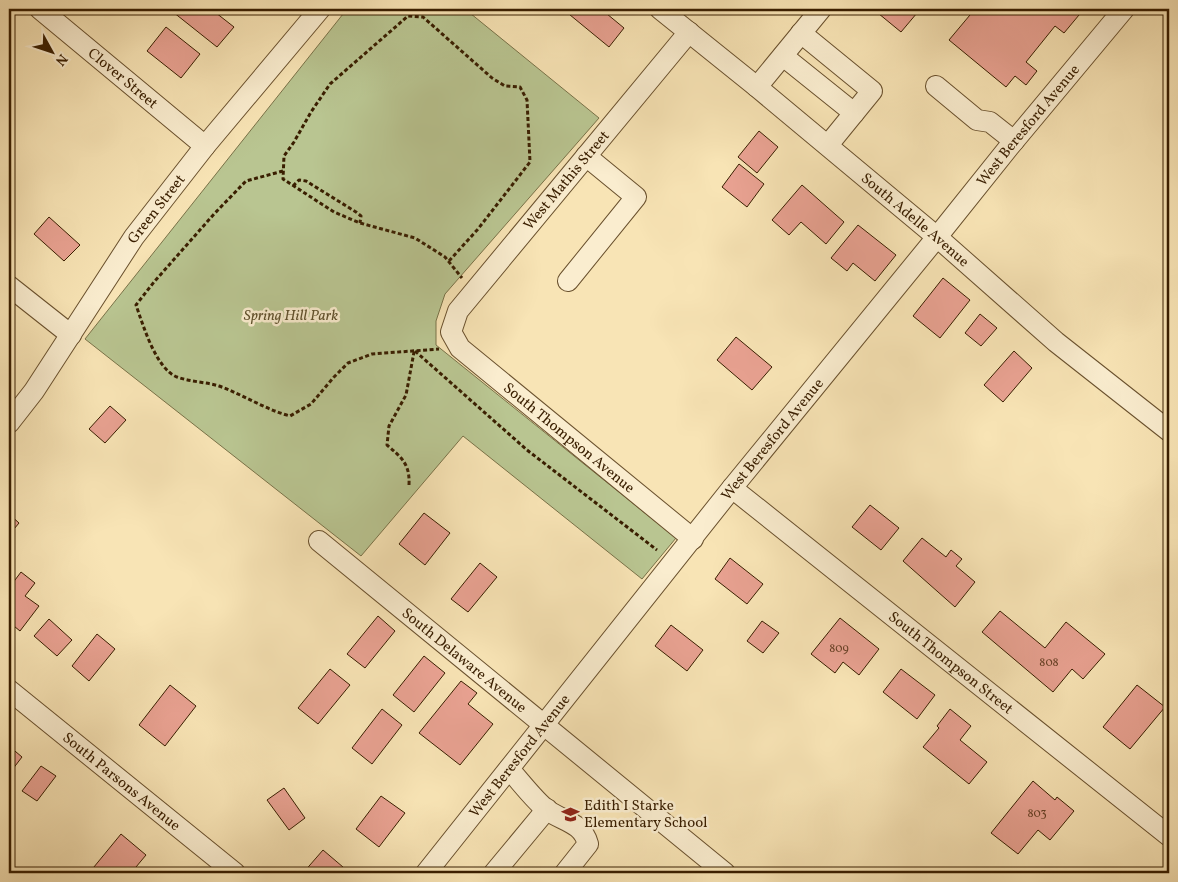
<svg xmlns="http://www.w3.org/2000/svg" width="1178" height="882" viewBox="0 0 1178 882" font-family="Vollkorn,serif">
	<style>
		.green { fill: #b9c591; stroke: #797248 }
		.building { fill: #e9a292; stroke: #391e00 }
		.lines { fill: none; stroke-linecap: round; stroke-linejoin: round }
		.minor-casing { stroke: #69502d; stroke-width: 22 }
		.path { stroke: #391e00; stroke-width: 3; stroke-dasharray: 4 2.5; stroke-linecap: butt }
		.minor { stroke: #faedcf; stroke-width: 20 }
		.labels { text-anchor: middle; stroke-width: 5; stroke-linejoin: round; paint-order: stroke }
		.number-label { font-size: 12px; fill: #653f24 }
		.street-label { font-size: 15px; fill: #391e00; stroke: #faedcf }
		.park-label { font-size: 15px; font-style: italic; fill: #5f502c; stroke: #faedcf }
		.poi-label { font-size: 15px; fill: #391e00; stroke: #faedcf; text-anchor: start }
	</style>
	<rect width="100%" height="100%" fill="#f8e4b5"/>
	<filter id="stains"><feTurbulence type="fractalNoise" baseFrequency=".004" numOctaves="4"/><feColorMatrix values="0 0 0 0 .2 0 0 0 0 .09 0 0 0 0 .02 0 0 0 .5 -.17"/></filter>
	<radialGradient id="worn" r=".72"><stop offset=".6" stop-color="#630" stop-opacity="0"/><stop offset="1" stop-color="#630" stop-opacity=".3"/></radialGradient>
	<path class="green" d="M347,9H465L599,118L445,294L436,321V345L676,538L642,579L463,436L361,556L85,339Z"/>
	<path class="building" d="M175,9H211L234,27L217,47L173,12Z
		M565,9H601L624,28L609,47L564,10Z
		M873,9H912L917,13L901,32Z
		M975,9H1084L1064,33L1055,26L1026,62L1037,71L1026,85L1015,76L1006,87L949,40Z
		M166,27L200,54L181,78L147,51Z
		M759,131L778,147L757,173L738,157Z
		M739,164L764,184L747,207L722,187Z
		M802,185L844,222L826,244L801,222L789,235L772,220Z
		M49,217L80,245L64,261L34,234Z
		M858,225L896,255L875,281L853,263L847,271L831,258Z
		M943,278L970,300L940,338L913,316Z
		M980,314L997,328L981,346L965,333Z
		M736,337L772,367L752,390L717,360Z
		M1014,351L1032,368L1003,402L984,385Z
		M110,406L126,420L105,443L89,429Z
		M870,505L899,528L881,550L852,527Z
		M424,513L450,533L425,565L399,544Z
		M9,514L19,523L9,535Z
		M922,538L946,557L951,550L962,559L956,566L975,582L955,607L903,561Z
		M730,558L763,584L747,604L715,579Z
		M480,563L497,577L468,612L451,599Z
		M21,572L35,583L25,596L39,606L20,631L9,622V588Z
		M1000,611L1045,648L1066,622L1105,654L1083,679L1072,669L1053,692L982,632Z
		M378,616L395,631L365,668L347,654Z
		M840,618L879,649L859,675L843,662L835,673L811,654Z
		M49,619L72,640L57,656L34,636Z
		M762,621L779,633L763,653L747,641Z
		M671,625L703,650L687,671L655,646Z
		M97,634L115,649L89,681L72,666Z
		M424,656L445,673L414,712L393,695Z
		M330,669L350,685L318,724L298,708Z
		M901,669L935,695L917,719L883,692Z
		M461,681L477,693L468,704L493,724L460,765L419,733Z
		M170,685L196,706L165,746L139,725Z
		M1137,685L1165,707L1130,749L1103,727Z
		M382,709L402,725L372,764L352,748Z
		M950,709L971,726L960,740L987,762L969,784L923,747L939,728L937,726Z
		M9,746L22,757L9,774Z
		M41,766L56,776L37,801L22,791Z
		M1033,781L1055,800L1057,797L1074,811L1050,840L1038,830L1018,854L991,833Z
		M284,788L305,818L289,830L267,800Z
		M381,796L405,813L379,847L356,829Z
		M121,834L146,855L131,873H89Z
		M323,850L350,873H303Z"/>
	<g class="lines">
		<defs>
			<g id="minor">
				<path id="s1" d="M40,9L205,146"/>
				<path id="s2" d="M660,9L757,87L937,237L1056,342L1169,431"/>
				<path id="s3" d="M689,32L458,311L451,332L460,348L693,539"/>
				<path d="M801,33L872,91L828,145"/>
				<path d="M783,56L854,113"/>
				<path d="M936,86L977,120L990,122L1014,141"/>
				<path d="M757,87L821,9"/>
				<path d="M568,281L636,197L586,156"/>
				<path d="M9,286L71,335"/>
				<path id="s4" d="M9,423L34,391L134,237L205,146L320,9"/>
				<path id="s5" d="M732,488L1169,836"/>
				<path id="s6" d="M319,541L725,873"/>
				<path id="s7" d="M9,690L235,873"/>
				<path d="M509,769C520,781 535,801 547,810C564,822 582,822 588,844L565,873"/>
				<path id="s8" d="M426,873L732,488L937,237L1009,147L1124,9"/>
				<path d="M494,873L547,809"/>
			</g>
		</defs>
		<use href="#minor" class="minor-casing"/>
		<path class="path" d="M283,171L246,181L214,214L154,282L136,305C143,325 156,369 177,377C191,382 206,382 219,386C244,395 264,409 290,416L311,404L334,377L348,363L372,354L439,349
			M293,186L299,180L306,181L356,212L361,216L360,223
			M449,261L478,229L530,162L527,100L520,87L505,86L492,78L423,17L408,16L330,84L311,112L294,142L284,156L283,179L334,212L360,223L415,238L445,257L462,278
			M415,351L527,450L657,550
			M409,485C410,464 402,458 387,445L389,426L406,395L414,352"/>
		<use href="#minor" class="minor"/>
	</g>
	<defs>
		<symbol id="school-bare" viewBox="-9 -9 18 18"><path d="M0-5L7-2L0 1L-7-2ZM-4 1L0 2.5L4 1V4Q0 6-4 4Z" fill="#8f2418" stroke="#faedcf" stroke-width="2.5" paint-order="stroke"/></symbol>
	</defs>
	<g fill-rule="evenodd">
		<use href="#school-bare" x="558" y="802" width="25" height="25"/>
	</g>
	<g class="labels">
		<g class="number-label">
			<text x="839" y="652">809</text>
			<text x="1049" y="666">808</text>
			<text x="1037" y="817">803</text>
		</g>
		<g class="street-label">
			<text dy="5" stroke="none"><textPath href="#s1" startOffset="108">Clover Street</textPath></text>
			<text dy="5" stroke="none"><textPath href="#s8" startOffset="960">West Beresford Avenue</textPath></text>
			<text transform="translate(566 180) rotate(-50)" y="5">West Mathis Street</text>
			<text dy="5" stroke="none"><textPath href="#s4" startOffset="260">Green Street</textPath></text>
			<text dy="5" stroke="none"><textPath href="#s2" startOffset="331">South Adelle Avenue</textPath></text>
			<text dy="5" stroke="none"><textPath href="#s3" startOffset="544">South Thompson Avenue</textPath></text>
			<text dy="5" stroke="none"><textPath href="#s8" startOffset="555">West Beresford Avenue</textPath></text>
			<text dy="5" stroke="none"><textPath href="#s6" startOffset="188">South Delaware Avenue</textPath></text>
			<text dy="5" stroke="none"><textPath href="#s5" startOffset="280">South Thompson Street</textPath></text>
			<text dy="5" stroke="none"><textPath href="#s8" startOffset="150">West Beresford Avenue</textPath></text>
			<text dy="5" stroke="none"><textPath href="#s7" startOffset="145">South Parsons Avenue</textPath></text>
		</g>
		<g class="park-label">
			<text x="291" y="320">Spring Hill Park</text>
		</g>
		<g class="poi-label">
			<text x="584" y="810">Edith I Starke<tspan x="584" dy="17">Elementary School</tspan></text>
		</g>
	</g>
	<rect width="1178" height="882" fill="none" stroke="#f8e4b5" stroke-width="30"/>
	<rect x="10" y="10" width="1158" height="862" fill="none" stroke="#391e00" stroke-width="2.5"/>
	<rect x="15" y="15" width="1148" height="852" fill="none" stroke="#391e00"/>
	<g transform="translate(52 52) rotate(130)" stroke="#faedcf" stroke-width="4" paint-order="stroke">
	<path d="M0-4L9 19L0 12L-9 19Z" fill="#391e00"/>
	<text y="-8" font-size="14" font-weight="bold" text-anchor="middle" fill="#391e00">N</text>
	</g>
	<rect width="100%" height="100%" filter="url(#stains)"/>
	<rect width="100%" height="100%" fill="url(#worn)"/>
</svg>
